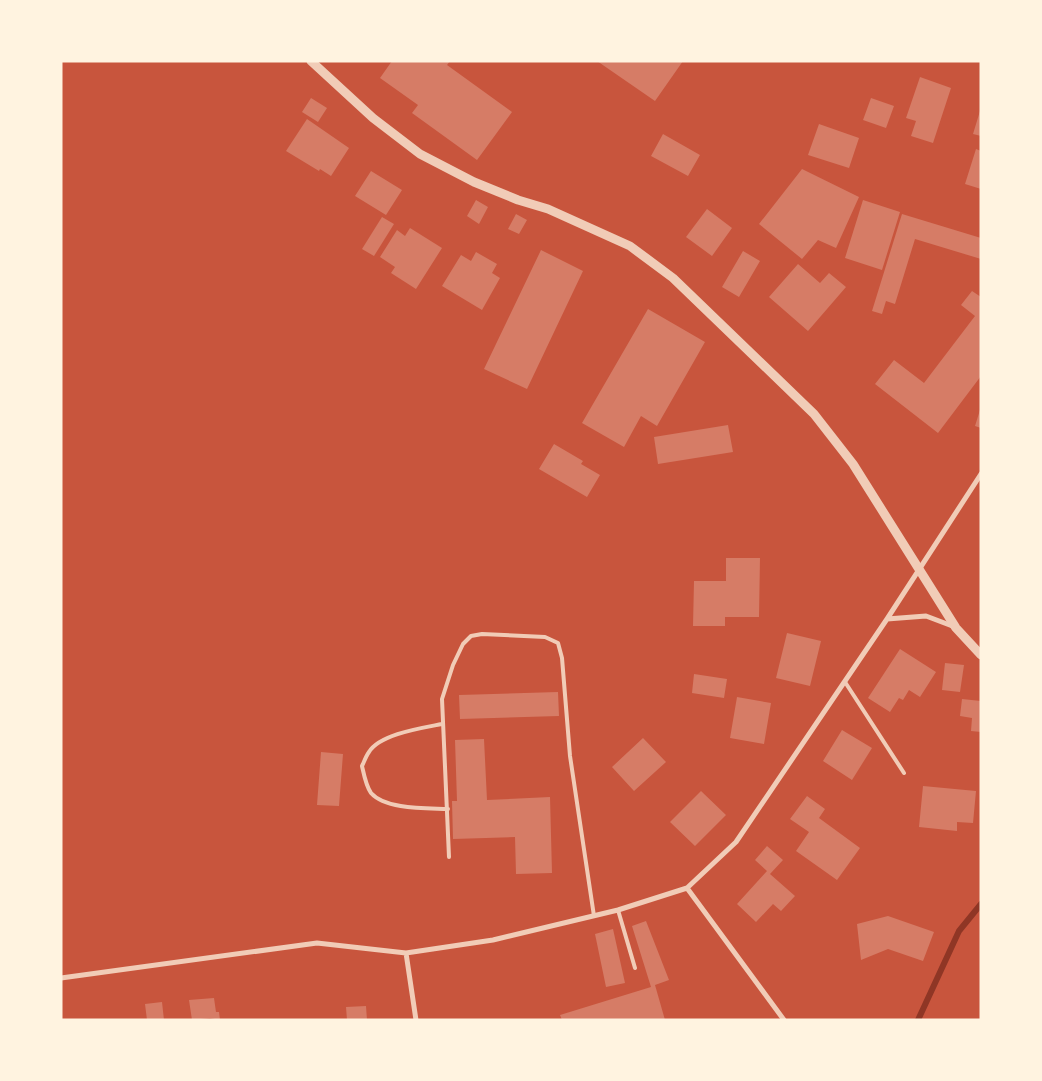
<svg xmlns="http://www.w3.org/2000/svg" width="1042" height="1081" viewBox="0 0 1042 1081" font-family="Poppins,sans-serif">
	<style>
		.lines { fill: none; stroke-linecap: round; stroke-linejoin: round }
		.stream { stroke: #8f3625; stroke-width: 6 }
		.building { fill: #d67c66 }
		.service { stroke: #f1ccb7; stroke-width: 4 }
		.minor { stroke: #f1ccb7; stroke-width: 5 }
		.tertiary { stroke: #f1ccb7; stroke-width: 9 }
	</style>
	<rect width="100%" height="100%" fill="#c8553d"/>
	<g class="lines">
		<path class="stream" d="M918,1020L959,931L981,904"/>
	</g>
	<path class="building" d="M392,61H450L447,65L512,112L477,160L412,113L418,105L380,78Z
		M597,61H683L655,101Z
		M920,77L951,88L933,143L911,136L916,121L906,118Z
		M311,98L327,108L318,122L302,112Z
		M871,98L894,106L886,128L863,120Z
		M980,111H981V136L973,134Z
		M307,119L349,148L331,176L320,169L319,171L286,151Z
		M819,124L859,138L849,168L808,155Z
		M663,134L700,155L688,176L651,156Z
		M976,149L981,151V189L965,184Z
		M802,169L859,197L836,248L818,240L802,259L759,224Z
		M371,171L402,190L386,215L355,196Z
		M476,200L488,207L479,224L467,216Z
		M863,200L900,212L882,270L845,258Z
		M707,209L732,228L712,256L686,237Z
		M516,214L527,220L519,234L508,229Z
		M902,214L981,238V259L915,239L895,304L886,301L882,314L872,311Z
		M382,217L394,224L374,256L362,249Z
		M410,228L442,248L416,289L391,273L395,267L380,257L397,230L405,236Z
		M541,250L583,271L527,389L484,369Z
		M743,251L760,261L739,297L722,287Z
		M476,252L497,264L492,273L500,278L482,310L442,286L461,255L471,261Z
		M798,264L820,283L829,273L846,287L808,331L769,297Z
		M972,291L981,297V376L938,433L875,384L894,360L924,383L975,316L961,305Z
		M648,309L705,342L657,426L641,416L624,447L582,423Z
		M980,410H981V428L975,426Z
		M728,425L733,452L658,464L654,437Z
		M554,444L583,461L581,464L600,475L587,497L539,469Z
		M726,558H760L759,617H725V626H693L694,581H726Z
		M787,633L821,641L810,686L776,678Z
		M900,649L936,672L920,697L909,690L903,700L899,698L890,712L868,698Z
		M945,663L964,665L960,692L942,690Z
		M694,674L727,679L724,698L692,693Z
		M558,692L559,716L460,719L459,695Z
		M737,697L771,703L764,744L730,738Z
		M962,699L981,701V732L971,731L972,718L960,716Z
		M842,730L872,748L852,780L823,761Z
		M643,738L666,762L634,791L612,767Z
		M484,739L487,800L550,797L552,873L516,874L515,837L453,839L452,801H457L455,740Z
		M321,752L343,754L339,806L317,805Z
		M923,786L976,791L973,823L957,822V831L919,827Z
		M701,791L726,815L695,846L670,822Z
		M807,796L825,809L819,818L860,848L837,880L796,851L809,832L790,819Z
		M767,846L783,860L770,874L795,896L781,911L773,904L756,922L737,904L767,871L755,860Z
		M888,916L934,932L923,961L888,949L861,960L857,924Z
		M646,921L669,980L655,985L665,1020H562L560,1015L651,987L632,926Z
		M613,929L625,983L606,987L595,934Z
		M214,998L216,1012H219L220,1020L210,1018L192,1020L189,1000Z
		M162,1002L164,1020H147L145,1004Z
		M366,1006L367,1020H347L346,1007Z"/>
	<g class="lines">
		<path class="service" d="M845,682L904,773
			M442,724C422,728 380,734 369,752C366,756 364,762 362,766C364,775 366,786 371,793C386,810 427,808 448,809
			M449,857L442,699L453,665L463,644L471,636L482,634L545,637L558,643L562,658L570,756L594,916
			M618,910L635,968"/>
		<path class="minor" d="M887,619L926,616L955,627
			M687,888L784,1020
			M406,953L416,1020
			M61,978L317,943L406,953L493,940L618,910L687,888L736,842L887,619L981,474"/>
		<path class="tertiary" d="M311,61L373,118L420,154L474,182L518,200L548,209L630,246L673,278L814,414L853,464L956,628L981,655"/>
	</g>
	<rect width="1042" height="1081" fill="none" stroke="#fff3e0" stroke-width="125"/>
</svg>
